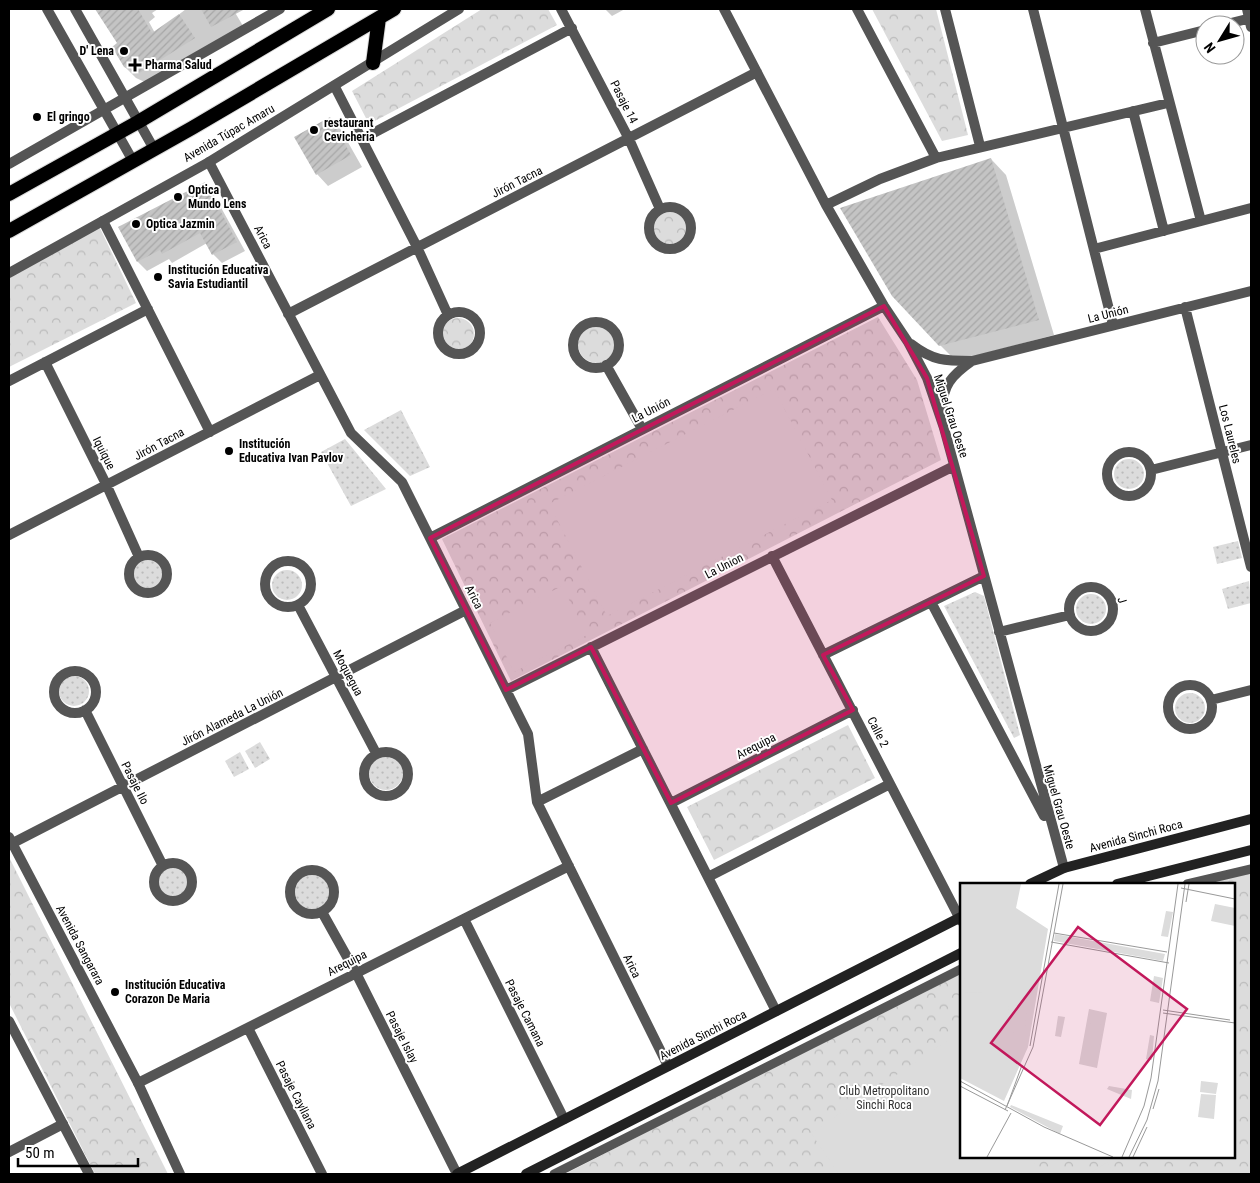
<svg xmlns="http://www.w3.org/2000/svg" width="1260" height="1183" viewBox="0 0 1260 1183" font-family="'Roboto Condensed',sans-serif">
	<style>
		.grass { fill: url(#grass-dots) }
		.park { fill: url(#park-crowns) }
		.pitch { fill: #dcdcdc }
		.shadow { fill: #0003 }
		.building { fill: url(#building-hatch) }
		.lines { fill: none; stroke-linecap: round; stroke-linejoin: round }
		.trunk-casing { stroke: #dbdbdb; stroke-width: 16 }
		.service { stroke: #555; stroke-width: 9 }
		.minor { stroke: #555; stroke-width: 10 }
		.tertiary { stroke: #555; stroke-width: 10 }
		.secondary { stroke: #222; stroke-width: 10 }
		.trunk { stroke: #000; stroke-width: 14 }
		.marked { fill: #c2185b; fill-opacity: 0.2; stroke: #c2185b; stroke-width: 4; stroke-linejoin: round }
		.poi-dot { fill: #000; stroke: #fff; stroke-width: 2 }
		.labels { text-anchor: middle; stroke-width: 4; stroke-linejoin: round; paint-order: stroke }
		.poi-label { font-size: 12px; font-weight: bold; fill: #000; stroke: #fff; text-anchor: start }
		.street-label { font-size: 12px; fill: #000; stroke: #fff }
		.park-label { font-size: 12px; fill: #333; stroke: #fff }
		.inset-road { fill: none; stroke: #999; stroke-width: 1 }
		.view { fill: #c2185b; fill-opacity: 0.15; stroke: #c2185b; stroke-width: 2.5 }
		.inset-edge { fill: none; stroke: #000; stroke-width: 2.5 }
	</style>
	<defs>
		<pattern id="grass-dots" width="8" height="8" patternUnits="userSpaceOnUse" patternTransform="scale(1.25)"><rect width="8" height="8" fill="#dcdcdc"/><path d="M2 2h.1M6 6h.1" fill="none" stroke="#bbb" stroke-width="1.8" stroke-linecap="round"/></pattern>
		<pattern id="park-crowns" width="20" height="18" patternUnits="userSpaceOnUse" patternTransform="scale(1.25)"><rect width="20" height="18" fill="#dcdcdc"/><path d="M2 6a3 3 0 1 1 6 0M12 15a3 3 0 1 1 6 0" fill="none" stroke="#bbb"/></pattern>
		<pattern id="building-hatch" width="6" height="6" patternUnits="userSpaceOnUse" patternTransform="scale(1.25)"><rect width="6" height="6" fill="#c4c4c4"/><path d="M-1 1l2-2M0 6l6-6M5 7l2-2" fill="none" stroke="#a7a7a7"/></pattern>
	</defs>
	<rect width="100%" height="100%" fill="#fff"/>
	<path class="grass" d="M401,410L430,467L410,476L364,430Z
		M345,439L386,489L351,506L321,452Z
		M1114 474a15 15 0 1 1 30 0a15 15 0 1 1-30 0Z
		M1238,541L1242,558L1217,564L1213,547Z
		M134 574a14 14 0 1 1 28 0a14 14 0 1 1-28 0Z
		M272 585a15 15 0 1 1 30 0a15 15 0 1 1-30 0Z
		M1249,581L1251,603L1228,609L1222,589Z
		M975,592L984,596L1020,735L1014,738L944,606Z
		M1076 609a15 15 0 1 1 30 0a15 15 0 1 1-30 0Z
		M59 691a15 15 0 1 1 30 0a15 15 0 1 1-30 0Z
		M1175 708a15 15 0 1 1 30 0a15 15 0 1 1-30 0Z
		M260,742L270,759L255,768L245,751Z
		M240,752L249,769L234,777L225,761Z
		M369 773a17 17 0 1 1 34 0a17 17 0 1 1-34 0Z
		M157 882a16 16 0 1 1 32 0a16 16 0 1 1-32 0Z
		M295 892a17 17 0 1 1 34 0a17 17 0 1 1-34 0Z"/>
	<path class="park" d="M482,9H548L557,25L369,124L352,91Z
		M872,9H936L968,135L942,141Z
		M652 228a18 18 0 1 1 36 0a18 18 0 1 1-36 0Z
		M99,226L136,303L9,367V277Z
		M878,317L917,380L941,460L511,681L442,539Z
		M442 334a16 16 0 1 1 32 0a16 16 0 1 1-32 0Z
		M578 344a19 19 0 1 1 38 0a19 19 0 1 1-38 0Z
		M848,725L875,778L714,860L687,807Z
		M9,857L168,1174H95L9,1003Z
		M1251,869V1174H565L738,1085L961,974V1157H1234V884H1185Z"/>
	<path class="pitch" d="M774,389L832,500L607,616L549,504Z
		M562,586L587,635L514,672L490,623Z
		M961,1031V1157H1045L1020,1174H839L811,1133Z
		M1107,1162L1115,1174H1089Z"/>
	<path class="shadow" d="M97,9H158L152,13L155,17L149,22L155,33L186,9H233L243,26L149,84L136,78L125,67L119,44Z
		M605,9H625L612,16Z
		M330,118L341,130L362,167L328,186L317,174Z
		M991,159L1006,175L1054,335L956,361L940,345Z
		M204,184L213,193L245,251L222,263L213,254L207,243L172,263L169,259L147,271L138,262L119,228Z"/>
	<path class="building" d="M95,9H138L152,33L179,14L195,38L138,74L124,67L112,47L117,43Z
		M201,9H245L211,27Z
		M330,117L351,155L316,175L294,137Z
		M991,158L1039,320L939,346L892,296L840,208Z
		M205,182L237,242L212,255L200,233L162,254L160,250L137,262L118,227Z"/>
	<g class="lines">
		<defs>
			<path id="trunk" d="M373,63L379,18
				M9,194L138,122L328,9
				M9,231L192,128L394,9"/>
		</defs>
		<use href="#trunk" class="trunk-casing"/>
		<path class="service" d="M1187,884L1251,869
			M554,1174L961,969"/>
		<path class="minor" d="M561,9L629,139L660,209
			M724,9L826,205L884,306L908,342L927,378L944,428L1064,868
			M857,9L936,158
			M945,9L980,146
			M1033,9L1113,325
			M1145,9L1201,221
			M1247,9L1251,27
			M1223,25L1251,18
			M1153,43L1205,30
			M335,87L417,247L448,315
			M1133,111L1164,231
			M362,139L572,28
			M209,162L351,433L402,482L528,734L537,802L668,1066
			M826,205L880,179L936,158L1168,103
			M649 228a21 21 0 1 1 42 0a21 21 0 1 1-42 0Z
			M103,221L210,432
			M1094,249L1251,208
			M1185,307L1251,567
			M438 333a21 21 0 1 1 42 0a21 21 0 1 1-42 0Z
			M288,314L757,72
			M573 345a23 23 0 1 1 46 0a23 23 0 1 1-46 0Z
			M911,344C933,361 945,361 972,361L1251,291
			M45,362L107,486L139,557
			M606,365L642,429
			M9,381L148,309
			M943,412C941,386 952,375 972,361
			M1107 474a22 22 0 1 1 44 0a22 22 0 1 1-44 0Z
			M1151,470L1251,445
			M9,535L320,375
			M430,538L884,306
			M129 574a19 19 0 1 1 38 0a19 19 0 1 1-38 0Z
			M772,556L961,921
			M265 584a23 23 0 1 1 46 0a23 23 0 1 1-46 0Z
			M1069 609a22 22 0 1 1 44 0a22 22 0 1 1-44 0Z
			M931,602L1044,816
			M298,605L376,753
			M999,632L1070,615
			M591,647L776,1011
			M823,655L984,576
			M54 692a21 21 0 1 1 42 0a21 21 0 1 1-42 0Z
			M1168 707a22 22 0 1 1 44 0a22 22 0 1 1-44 0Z
			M506,690L954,466
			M1211,700L1251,690
			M85,710L163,866
			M364 774a22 22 0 1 1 44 0a22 22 0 1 1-44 0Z
			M537,802L643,749
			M671,803L853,710
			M9,845L466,610
			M154 882a19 19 0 1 1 38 0a19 19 0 1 1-38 0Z
			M290 892a22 22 0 1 1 44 0a22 22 0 1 1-44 0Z
			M708,877L890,784
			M322,912L356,973L457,1174
			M464,919L564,1119
			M248,1028L322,1174
			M138,1083L569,866
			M9,1152L63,1124"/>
		<path class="tertiary" d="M47,9L133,161
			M75,9L154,149
			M9,164L280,9
			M9,273L209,162L459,9
			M9,837L138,1083L180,1174
			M9,1021L89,1174"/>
		<path class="secondary" d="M1030,884L1064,868L1251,819
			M1117,884L1251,850
			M457,1174L961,917
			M526,1174L961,953"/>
		<use href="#trunk" class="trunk"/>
	</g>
	<path class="marked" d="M884,306L927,378L984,576L823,655L853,710L671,803L591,647L506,690L430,538Z"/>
	<g class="poi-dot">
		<circle cx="124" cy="51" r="5"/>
		<path d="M132.5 57.5h5v5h5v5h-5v5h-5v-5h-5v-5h5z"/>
		<circle cx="37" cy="117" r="5"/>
		<circle cx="314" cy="130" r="5"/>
		<circle cx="178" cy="197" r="5"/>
		<circle cx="136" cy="224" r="5"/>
		<circle cx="158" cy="277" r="5"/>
		<circle cx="229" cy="451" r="5"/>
		<circle cx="115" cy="992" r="5"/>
	</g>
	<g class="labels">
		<g class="poi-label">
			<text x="114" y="55" text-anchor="end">D' Lena</text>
			<text x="145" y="69">Pharma Salud</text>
			<text x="47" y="121">El gringo</text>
			<text x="324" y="127">restaurant<tspan x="324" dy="14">Cevicheria</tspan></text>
			<text x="188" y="194">Optica<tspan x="188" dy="14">Mundo Lens</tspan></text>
			<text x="146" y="228">Optica Jazmin</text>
			<text x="168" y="274">Institución Educativa<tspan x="168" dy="14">Savia Estudiantil</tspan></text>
			<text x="239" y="448">Institución<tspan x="239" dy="14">Educativa Ivan Pavlov</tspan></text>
			<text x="125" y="989">Institución Educativa<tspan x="125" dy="14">Corazon De Maria</tspan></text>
		</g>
		<g class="street-label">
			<text transform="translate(624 102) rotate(63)" y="4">Pasaje 14</text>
			<text transform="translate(229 133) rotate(-30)" y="4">Avenida Túpac Amaru</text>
			<text transform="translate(517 182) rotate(-27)" y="4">Jirón Tacna</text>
			<text transform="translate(263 237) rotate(62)" y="4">Arica</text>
			<text transform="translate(1108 314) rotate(-14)" y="4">La Unión</text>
			<text transform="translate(651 410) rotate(-27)" y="4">La Unión</text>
			<text transform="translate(951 416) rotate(72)" y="4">Miguel Grau Oeste</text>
			<text transform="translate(1230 434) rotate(76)" y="4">Los Laureles</text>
			<text transform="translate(159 444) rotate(-28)" y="4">Jirón Tacna</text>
			<text transform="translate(104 453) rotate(63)" y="4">Iquique</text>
			<text transform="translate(724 566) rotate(-27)" y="4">La Union</text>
			<text transform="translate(474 597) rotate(63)" y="4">Arica</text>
			<text transform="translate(1122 600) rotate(73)" y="4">J</text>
			<text transform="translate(348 673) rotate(62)" y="4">Moquegua</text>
			<text transform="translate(232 717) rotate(-27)" y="4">Jirón Alameda La Unión</text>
			<text transform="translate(878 732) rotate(63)" y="4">Calle 2</text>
			<text transform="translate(756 746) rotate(-27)" y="4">Arequipa</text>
			<text transform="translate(135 783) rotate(63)" y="4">Pasaje Ilo</text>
			<text transform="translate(1059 807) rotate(74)" y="4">Miguel Grau Oeste</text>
			<text transform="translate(1136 836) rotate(-15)" y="4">Avenida Sinchi Roca</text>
			<text transform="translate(80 945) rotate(62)" y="4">Avenida Sangarara</text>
			<text transform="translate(347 963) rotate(-27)" y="4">Arequipa</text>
			<text transform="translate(632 966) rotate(64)" y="4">Arica</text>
			<text transform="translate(525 1013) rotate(63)" y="4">Pasaje Camana</text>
			<text transform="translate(703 1035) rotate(-27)" y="4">Avenida Sinchi Roca</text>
			<text transform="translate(402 1037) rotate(63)" y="4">Pasaje Islay</text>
			<text transform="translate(296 1095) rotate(63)" y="4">Pasaje Cayllana</text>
		</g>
		<g class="park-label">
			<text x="884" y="1095">Club Metropolitano<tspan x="884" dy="14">Sinchi Roca</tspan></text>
		</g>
	</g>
	<g transform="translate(960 883)">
		<rect width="275" height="275" fill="#fff"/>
		<path d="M0,1H61L56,25L88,46L68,164L44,218L0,195ZM206,28L213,29L208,54L201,53ZM95,51L205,71L203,78L94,58ZM194,93L203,95L199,120L190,118ZM129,126L147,130L137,185L119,181ZM98,133L105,134L101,154L95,153ZM190,152L194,153L192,177L186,176ZM241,198L258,200L256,211L240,209ZM149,203L172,207L171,216L147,206ZM51,222L103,243L100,251L50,224Z" fill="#dcdcdc"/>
		<path d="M255,21L275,25V43L251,38ZM6,81L23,82L22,110L4,109ZM49,122H67L65,150L48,149ZM128,140L143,142L138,171L123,168ZM33,171H46V196H33ZM241,211L256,212L254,236L238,234Z" fill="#dcdcdc"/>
		<path class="inset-road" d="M221,5L275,16M226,19L229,1M94,50L207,69M91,59L209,80M203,127L270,137M203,130L275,140M70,163L99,1M0,198L84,244L153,274M0,203L48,228M47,223L62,182M193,226L199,206M45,227L73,164L103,1M27,274L51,230M162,274L184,223L191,195L218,1M169,274L187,237L198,198L225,1M173,274L187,244"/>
		<path class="view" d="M118,44L227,126L140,242L31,160Z"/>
		<rect width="275" height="275" class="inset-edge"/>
	</g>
	<rect width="1260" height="1183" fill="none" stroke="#000000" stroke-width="20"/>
	<g transform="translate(1220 40) rotate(233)"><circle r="24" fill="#ffffff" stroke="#999999"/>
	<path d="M0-4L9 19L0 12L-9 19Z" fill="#000000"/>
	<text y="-8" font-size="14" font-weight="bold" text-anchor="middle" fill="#000000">N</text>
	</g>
	<path d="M18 1158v8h120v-8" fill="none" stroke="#000000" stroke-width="2.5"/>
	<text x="25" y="1158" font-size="15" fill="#000000" stroke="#ffffff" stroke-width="4" paint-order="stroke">50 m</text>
</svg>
